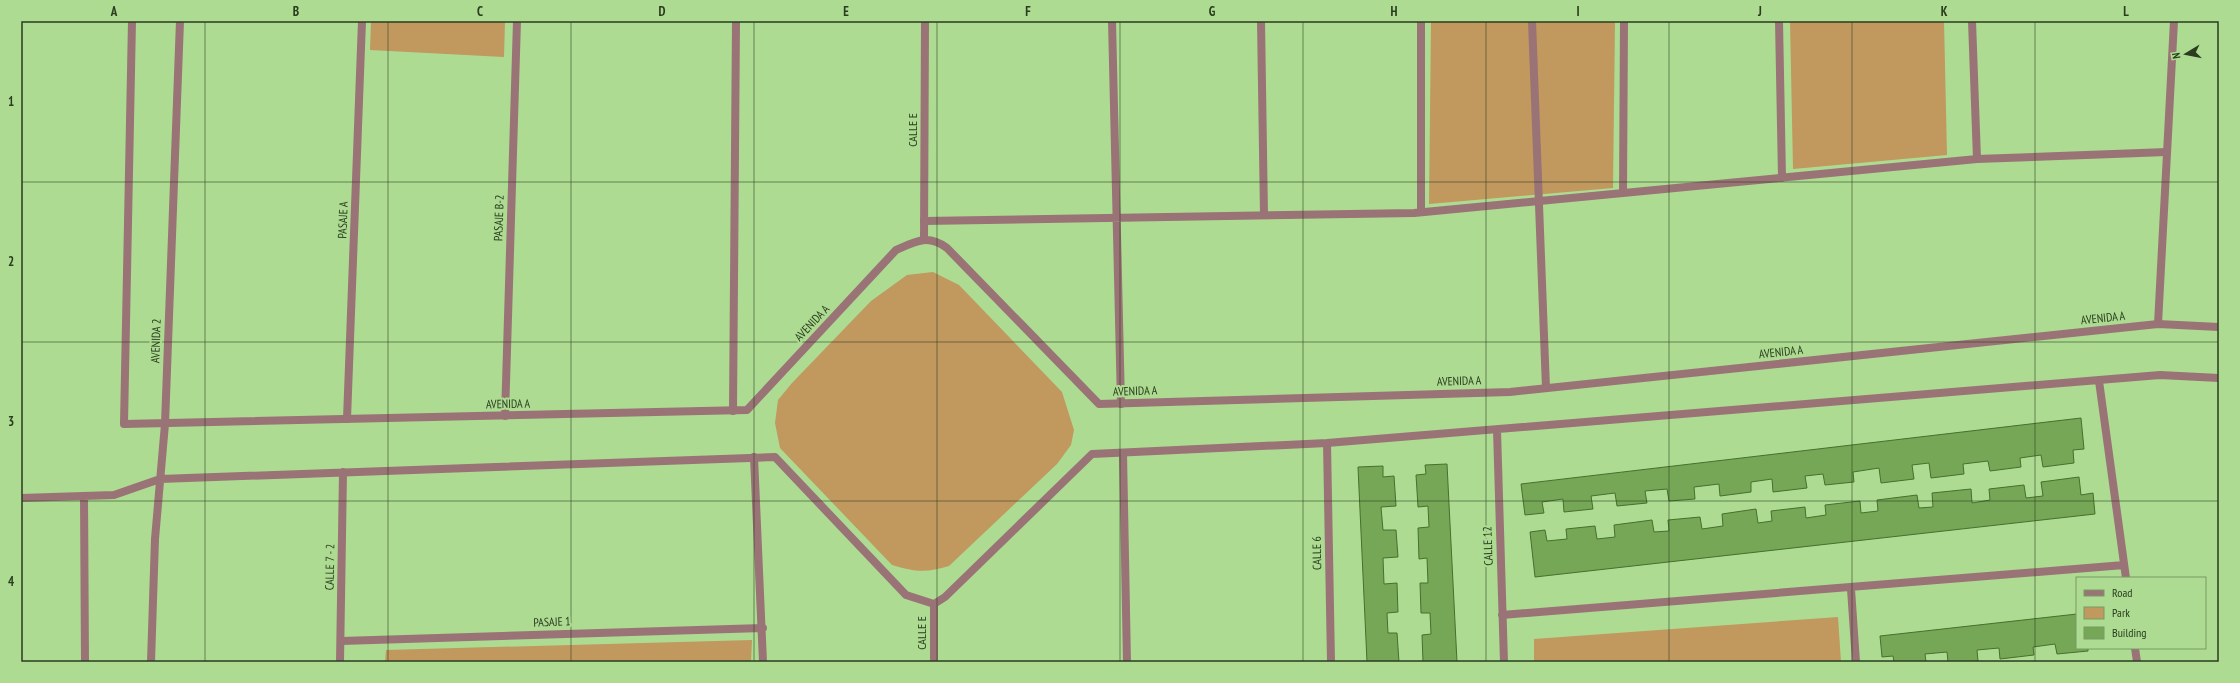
<svg xmlns="http://www.w3.org/2000/svg" width="2240" height="683" viewBox="0 0 2240 683" font-family="'PT Sans Narrow',sans-serif">
	<style>
		.green { fill: #c1985e }
		.building { fill: #75a756; stroke: #47702c }
		.lines { fill: none; stroke-linecap: round; stroke-linejoin: round }
		.pedestrian { stroke: #9a7376; stroke-width: 8 }
		.minor { stroke: #9a7376; stroke-width: 8 }
		.grid { fill: none; stroke: #2a3d1f; stroke-width: 1; stroke-opacity: 0.55 }
		.labels { text-anchor: middle; stroke-width: 4; stroke-linejoin: round; paint-order: stroke }
		.street-label { font-size: 12px; fill: #2a3d1f; stroke: #addb92 }
		.neatline { fill: none; stroke: #2a3d1f; stroke-width: 1.5 }
		.grid-label { font-size: 13px; text-anchor: middle; font-weight: bold; fill: #2a3d1f }
	</style>
	<rect width="100%" height="100%" fill="#addb92"/>
	<path class="green" d="M371,21H505L504,57L370,50Z
		M1431,21H1615L1613,188L1429,204Z
		M1790,21H1944L1947,155L1793,169Z
		M933,272L959,285L1062,392L1074,430L1071,445L1057,464L949,566C927,573 915,572 892,565L780,448L775,423L778,400L792,383L871,301L907,275Z
		M1838,617L1841,662H1534V639Z
		M752,640L751,662H385L386,650Z"/>
	<path class="building" d="M2081,418L2084,449L2073,450L2074,463L2043,467L2041,455L2020,458L2021,467L1990,471L1988,461L1963,464L1964,474L1931,478L1929,463L1912,465L1914,479L1881,483L1879,468L1853,472L1854,482L1825,485L1823,474L1805,476L1807,488L1773,492L1772,479L1751,482V492L1720,496L1719,484L1694,487L1695,499L1669,501L1667,489L1645,491L1647,503L1617,506L1615,493L1591,496L1593,509L1564,512L1563,499L1542,502L1544,513L1525,515L1521,484Z
		M1447,464L1457,662H1423L1422,635L1431,634L1430,613H1421L1420,583H1428L1427,558L1419,559L1418,528L1429,527L1428,506L1418,507L1416,475L1426,474L1425,465Z
		M1383,466V477L1394,476L1396,506L1381,507L1383,530H1396L1398,557L1383,558L1384,584L1397,583L1398,612L1387,613L1388,633H1397L1399,662H1367L1358,467Z
		M2079,477L2081,495L2093,493L2095,514L1535,577L1530,532L1545,530L1547,541L1567,539L1566,529L1595,526L1597,539L1615,537L1614,525L1652,520L1654,532L1669,531L1668,520L1700,517L1702,529L1723,526L1722,514L1756,509L1758,523L1772,521L1771,511L1805,507L1806,518L1826,515L1825,505L1860,501L1861,513L1878,511L1877,500L1917,495L1919,508L1933,507L1932,493L1971,489L1972,503L1990,500L1989,489L2024,485L2026,498L2043,496L2041,482Z
		M2077,614V648H2088V651L2057,654L2055,644L2033,647L2034,655L2000,659L1999,648L1977,650L1978,661L1967,662H1948L1947,652L1925,654L1926,662H1894L1893,656L1882,657L1880,636Z"/>
	<g class="lines">
		<path class="pedestrian" d="M1112,21L1121,404
			M1261,21L1264,215
			M1421,21V212
			M1532,21L1546,388
			M1779,21L1782,178
			M1972,21L1977,159
			M1623,193L1624,21
			M924,221L1414,213L1977,159L2167,152
			M733,411L736,21
			M505,416L517,21
			M347,419L362,21
			M1123,453L1127,662
			M754,457L763,662
			M341,641L763,628"/>
		<path class="minor" d="M132,21L124,424L747,410L896,250C916,241 928,234 947,248L1099,404L1510,392L2158,324L2219,327
			M924,240L925,21
			M2158,324L2174,21
			M2099,381L2126,578
			M1497,430L1504,662
			M1327,443L1331,662
			M84,496L85,662
			M21,498L114,495L160,479L775,457L906,595L934,604L945,597L1092,454L1327,443L2160,375L2219,378
			M1851,589L1856,662
			M934,604V662
			M1502,615L2124,565
			M2135,648L2137,662
			M151,662L155,539L165,424L180,21
			M340,662L343,472"/>
	</g>
	<path class="grid" d="M205,21V662M388,21V662M571,21V662M754,21V662M937,21V662M1120,21V662M1303,21V662M1486,21V662M1669,21V662M1852,21V662M2035,21V662M21,182H2219M21,342H2219M21,501H2219"/>
	<g class="labels">
		<g class="street-label">
			<text transform="translate(913 130) rotate(-90)" y="4">CALLE E</text>
			<text transform="translate(499 218) rotate(-88)" y="4">PASAJE B-2</text>
			<text transform="translate(343 220) rotate(-88)" y="4">PASAJE A</text>
			<text transform="translate(2103 318) rotate(-6)" y="4">AVENIDA A</text>
			<text transform="translate(812 323) rotate(-47)" y="4">AVENIDA A</text>
			<text transform="translate(156 341) rotate(-88)" y="4">AVENIDA 2</text>
			<text transform="translate(1781 352) rotate(-6)" y="4">AVENIDA A</text>
			<text transform="translate(1459 381) rotate(-2)" y="4">AVENIDA A</text>
			<text transform="translate(1135 391) rotate(-2)" y="4">AVENIDA A</text>
			<text transform="translate(508 404) rotate(-1)" y="4">AVENIDA A</text>
			<text transform="translate(1488 546) rotate(-92)" y="4">CALLE 12</text>
			<text transform="translate(1317 553) rotate(-91)" y="4">CALLE 6</text>
			<text transform="translate(330 567) rotate(-89)" y="4">CALLE 7 - 2</text>
			<text transform="translate(552 622) rotate(-2)" y="4">PASAJE 1</text>
			<text transform="translate(922 633) rotate(-90)" y="4">CALLE E</text>
		</g>
	</g>
	<rect width="2240" height="683" fill="none" stroke="#addb92" stroke-width="44"/>
	<rect x="2076" y="577" width="130" height="72" fill="#addb92" stroke="#799c64"/>
	<rect x="2084" y="590" width="20" height="6" fill="#9a7376" stroke="#799c64"/>
	<text x="2112" y="597" font-size="12" fill="#2a3d1f">Road</text>
	<rect x="2084" y="607" width="20" height="12" fill="#c1985e" stroke="#799c64"/>
	<text x="2112" y="617" font-size="12" fill="#2a3d1f">Park</text>
	<rect x="2084" y="627" width="20" height="12" fill="#75a756" stroke="#799c64"/>
	<text x="2112" y="637" font-size="12" fill="#2a3d1f">Building</text>
	<g transform="translate(2186 54) rotate(260)" stroke="#addb92" stroke-width="3" paint-order="stroke">
	<path d="M0-3L7 15L0 10L-7 15Z" fill="#2a3d1f"/>
	<text y="-6" font-size="11" font-weight="bold" text-anchor="middle" fill="#2a3d1f">N</text>
	</g>
	<rect x="22" y="22" width="2196" height="639" class="neatline"/>
	<g class="grid-label">
		<text x="114" y="16">A</text>
		<text x="296" y="16">B</text>
		<text x="480" y="16">C</text>
		<text x="662" y="16">D</text>
		<text x="846" y="16">E</text>
		<text x="1028" y="16">F</text>
		<text x="1212" y="16">G</text>
		<text x="1394" y="16">H</text>
		<text x="1578" y="16">I</text>
		<text x="1760" y="16">J</text>
		<text x="1944" y="16">K</text>
		<text x="2126" y="16">L</text>
		<text x="11" y="106">1</text>
		<text x="11" y="266">2</text>
		<text x="11" y="426">3</text>
		<text x="11" y="586">4</text>
	</g>
</svg>
